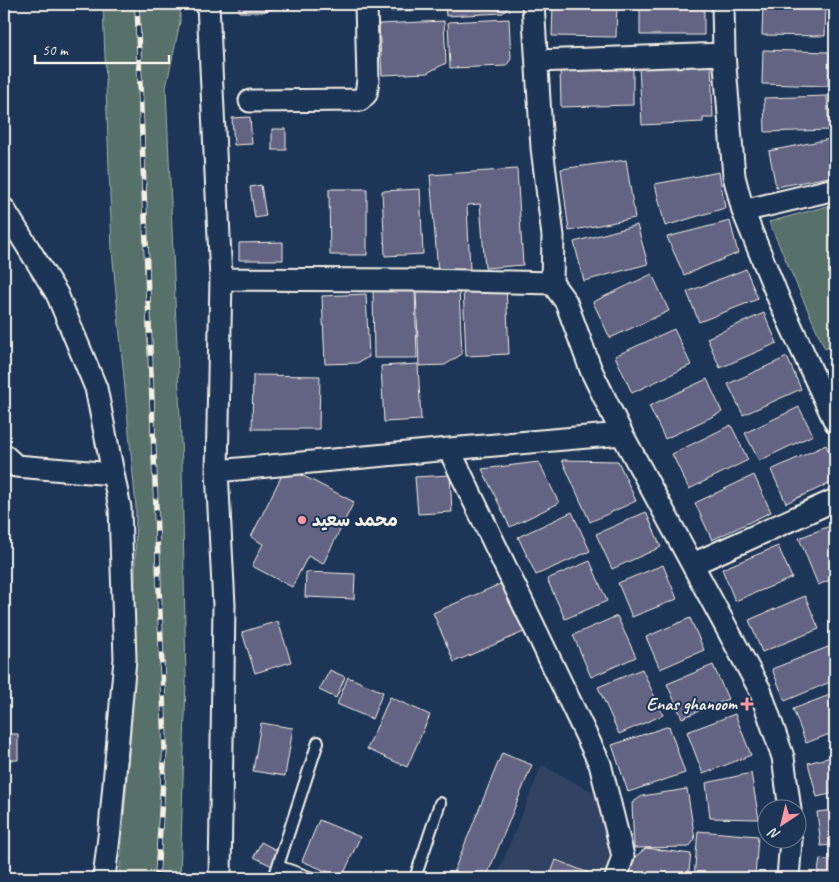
<svg xmlns="http://www.w3.org/2000/svg" width="839" height="882" viewBox="0 0 839 882" font-family="Caveat,'Playpen Sans Arabic',sans-serif">
	<style>
		.built { fill: #324364 }
		.green { fill: #586f6b; stroke: #a6b0aa }
		.building { fill: #646384; stroke: #f4f1e8 }
		.lines { fill: none; stroke-linecap: round; stroke-linejoin: round }
		.lane-casing { stroke: #f4f1e8; stroke-width: 14 }
		.street-casing { stroke: #f4f1e8; stroke-width: 25 }
		.lane { stroke: #1d3557; stroke-width: 10 }
		.street { stroke: #1d3557; stroke-width: 21 }
		.rail-casing { stroke: #f4f1e8; stroke-width: 5.5 }
		.rail { stroke: #1d3557; stroke-width: 4; stroke-dasharray: 11; stroke-linecap: butt }
		.poi-dot { fill: #ff9aa2; stroke: #1d3557; stroke-width: 2 }
		.labels { text-anchor: middle; stroke-width: 4; stroke-linejoin: round; paint-order: stroke }
		.poi-label { font-size: 18px; font-weight: bold; fill: #f4f1e8; stroke: #1d3557; text-anchor: start }
	</style>
	<rect width="100%" height="100%" fill="#1d3557"/>
	<filter id="ink" filterUnits="userSpaceOnUse"><feTurbulence type="fractalNoise" baseFrequency=".02" numOctaves="2"/><feDisplacementMap in="SourceGraphic" scale="10" xChannelSelector="R" yChannelSelector="G"/><feConvolveMatrix kernelMatrix="1 2 1 2 8 2 1 2 1" color-interpolation-filters="sRGB"/></filter>
	<g filter="url(#ink)">
		<path class="built" d="M542,765L598,795L609,852L606,878H496Z"/>
		<path class="green" d="M103,4H180V22L166,88L182,464L186,681L180,878H119L133,705L136,507L112,250Z
			M835,204V344L825,349L769,222Z"/>
		<path class="building" d="M239,4H281L276,8L262,12H239Z
			M380,4H441L442,8L380,12Z
			M445,4H511L503,13L446,16Z
			M553,4H617L616,37L552,36Z
			M640,4H704V35H640Z
			M763,4H826L825,36L762,35Z
			M509,19L511,59L506,66L450,68L448,22Z
			M444,21L446,63L427,73L382,75L379,24Z
			M763,50L829,52L828,86L762,84Z
			M711,64L713,118H703V122L642,125L639,66Z
			M633,66V105L561,107L560,67Z
			M827,96L829,130L765,132L764,98Z
			M250,117L252,144L234,145L232,118Z
			M272,129H286V150H272Z
			M830,139L835,165V176L776,187L769,151Z
			M626,160L635,218L569,231L561,169Z
			M517,169L523,265L485,268L480,204L467,205L470,270L438,272L430,175Z
			M719,172L725,208L665,226L655,184Z
			M261,185L266,216L255,218L250,187Z
			M329,189H367V255H330Z
			M420,189L423,254L385,256L382,191Z
			M730,221L738,253L684,275L667,237Z
			M637,225L648,264L584,281L574,242Z
			M283,242V260H239V243Z
			M746,269L758,299L699,322L687,292Z
			M652,274L669,311L610,338L593,302Z
			M506,286L509,354L466,356L463,288Z
			M373,289H415L417,358H374Z
			M459,289L462,354L445,365L419,366L416,290Z
			M366,294L369,357L357,363L325,364L322,296Z
			M764,313L777,343L720,368L707,338Z
			M674,329L691,365L632,393L615,356Z
			M787,357L801,389L743,415L728,384Z
			M418,364L421,420L384,422L381,366Z
			M253,375L320,376L319,429H252Z
			M707,379L722,412L665,439L649,406Z
			M799,407L813,435L759,461L745,433Z
			M731,425L748,460L689,489L672,454Z
			M826,445L835,465V481L786,503L771,470Z
			M562,460L618,461L636,501L590,522Z
			M539,462L559,503L510,527L482,469Z
			M286,467L354,502L323,564L308,556L292,587L252,566L263,544L251,537Z
			M450,475L452,512L418,514L415,477Z
			M754,475L771,512L712,540L695,503Z
			M572,512L590,551L536,575L518,537Z
			M646,512L661,547L612,569L596,534Z
			M835,524V578L818,585L799,538Z
			M778,546L792,578L735,601L722,569Z
			M590,561L607,601L565,619L547,579Z
			M663,565L677,599L632,617L618,583Z
			M306,572L355,574L354,599L305,597Z
			M505,582L526,631L454,662L433,613Z
			M805,596L819,629L762,652L749,620Z
			M617,616L636,657L591,677L573,635Z
			M690,618L704,650L660,669L646,637Z
			M278,621L291,662L255,673L242,632Z
			M828,647L835,663V680L785,701L772,669Z
			M713,665L728,699L682,718L667,684Z
			M642,669L663,715L619,734L598,687Z
			M330,670L345,677L336,698L319,690Z
			M348,677L383,692L372,719L337,704Z
			M835,693V732L806,743L793,709Z
			M390,697L430,715L407,767L367,749Z
			M735,714L751,755L703,774L687,732Z
			M261,723L293,728L285,776L253,771Z
			M669,726L685,773L628,792L612,745Z
			M4,734H18V760H4Z
			M502,753L532,765L486,878H451Z
			M835,756V793L817,797L808,763Z
			M751,773L759,819L710,818L706,783Z
			M687,789L695,839L689,847L634,848L632,803L642,796Z
			M835,810V845L821,846L817,812Z
			M319,820L360,837L342,878L302,861Z
			M698,831L758,836L755,878H694Z
			M261,842L282,853L274,867L254,857Z
			M646,848L691,854L688,878H629L630,861Z
			M820,859L835,861V878H817Z
			M556,860L591,874L589,878H549Z"/>
		<g class="lines">
			<defs>
				<path id="lane" d="M278,866L312,878
					M274,878L318,742
					M415,878L440,803"/>
				<path id="street" d="M208,4L221,279L217,471L224,605L220,878
					M533,4L542,148L553,236L552,283L566,302L591,370L622,434L760,690L783,757L790,810
					M723,4L724,54L734,176L743,211L780,302L835,422
					M537,61L724,54
					M250,101L360,100L366,94L368,80L366,4
					M4,209L57,294L96,388L120,508L125,659L110,829L104,878
					M743,211L835,189
					M221,279L425,280L552,283
					M4,455L16,466L113,474
					M217,471L449,449
					M693,564L835,500
					M616,878L623,856L600,764L449,449L622,434
					M788,878L791,840"/>
			</defs>
			<use href="#lane" class="lane-casing"/>
			<use href="#street" class="street-casing"/>
			<use href="#lane" class="lane"/>
			<use href="#street" class="street"/>
			<defs>
				<path id="rail" d="M137,4L165,747L157,878"/>
			</defs>
			<use href="#rail" class="rail-casing"/>
			<use href="#rail" class="rail"/>
		</g>
	</g>
	<g class="poi-dot">
		<circle cx="302" cy="520" r="5"/>
		<path d="M744.5 696.5h5v5h5v5h-5v5h-5v-5h-5v-5h5z"/>
	</g>
	<g class="labels">
		<g class="poi-label">
			<text x="312" y="526">محمد سعيد</text>
			<text x="737" y="710" text-anchor="end">Enas ghanoom</text>
		</g>
	</g>
	<rect width="839" height="882" fill="none" stroke="#1d3557" stroke-width="20"/>
	<rect x="10" y="10" width="819" height="862" fill="none" stroke="#f4f1e8" stroke-width="2" filter="url(#ink)"/>
	<g transform="translate(782 824) rotate(215)"><circle r="24" fill="#1d3557" stroke="#738091"/>
	<path d="M0-4L9 19L0 12L-9 19Z" fill="#ff9aa2"/>
	<text y="-8" font-size="14" font-weight="bold" text-anchor="middle" fill="#f4f1e8">N</text>
	</g>
	<path d="M35 55v8h134v-8" fill="none" stroke="#f4f1e8" stroke-width="2.5"/>
	<text x="42" y="55" font-size="15" fill="#f4f1e8" stroke="#1d3557" stroke-width="4" paint-order="stroke">50 m</text>
</svg>
